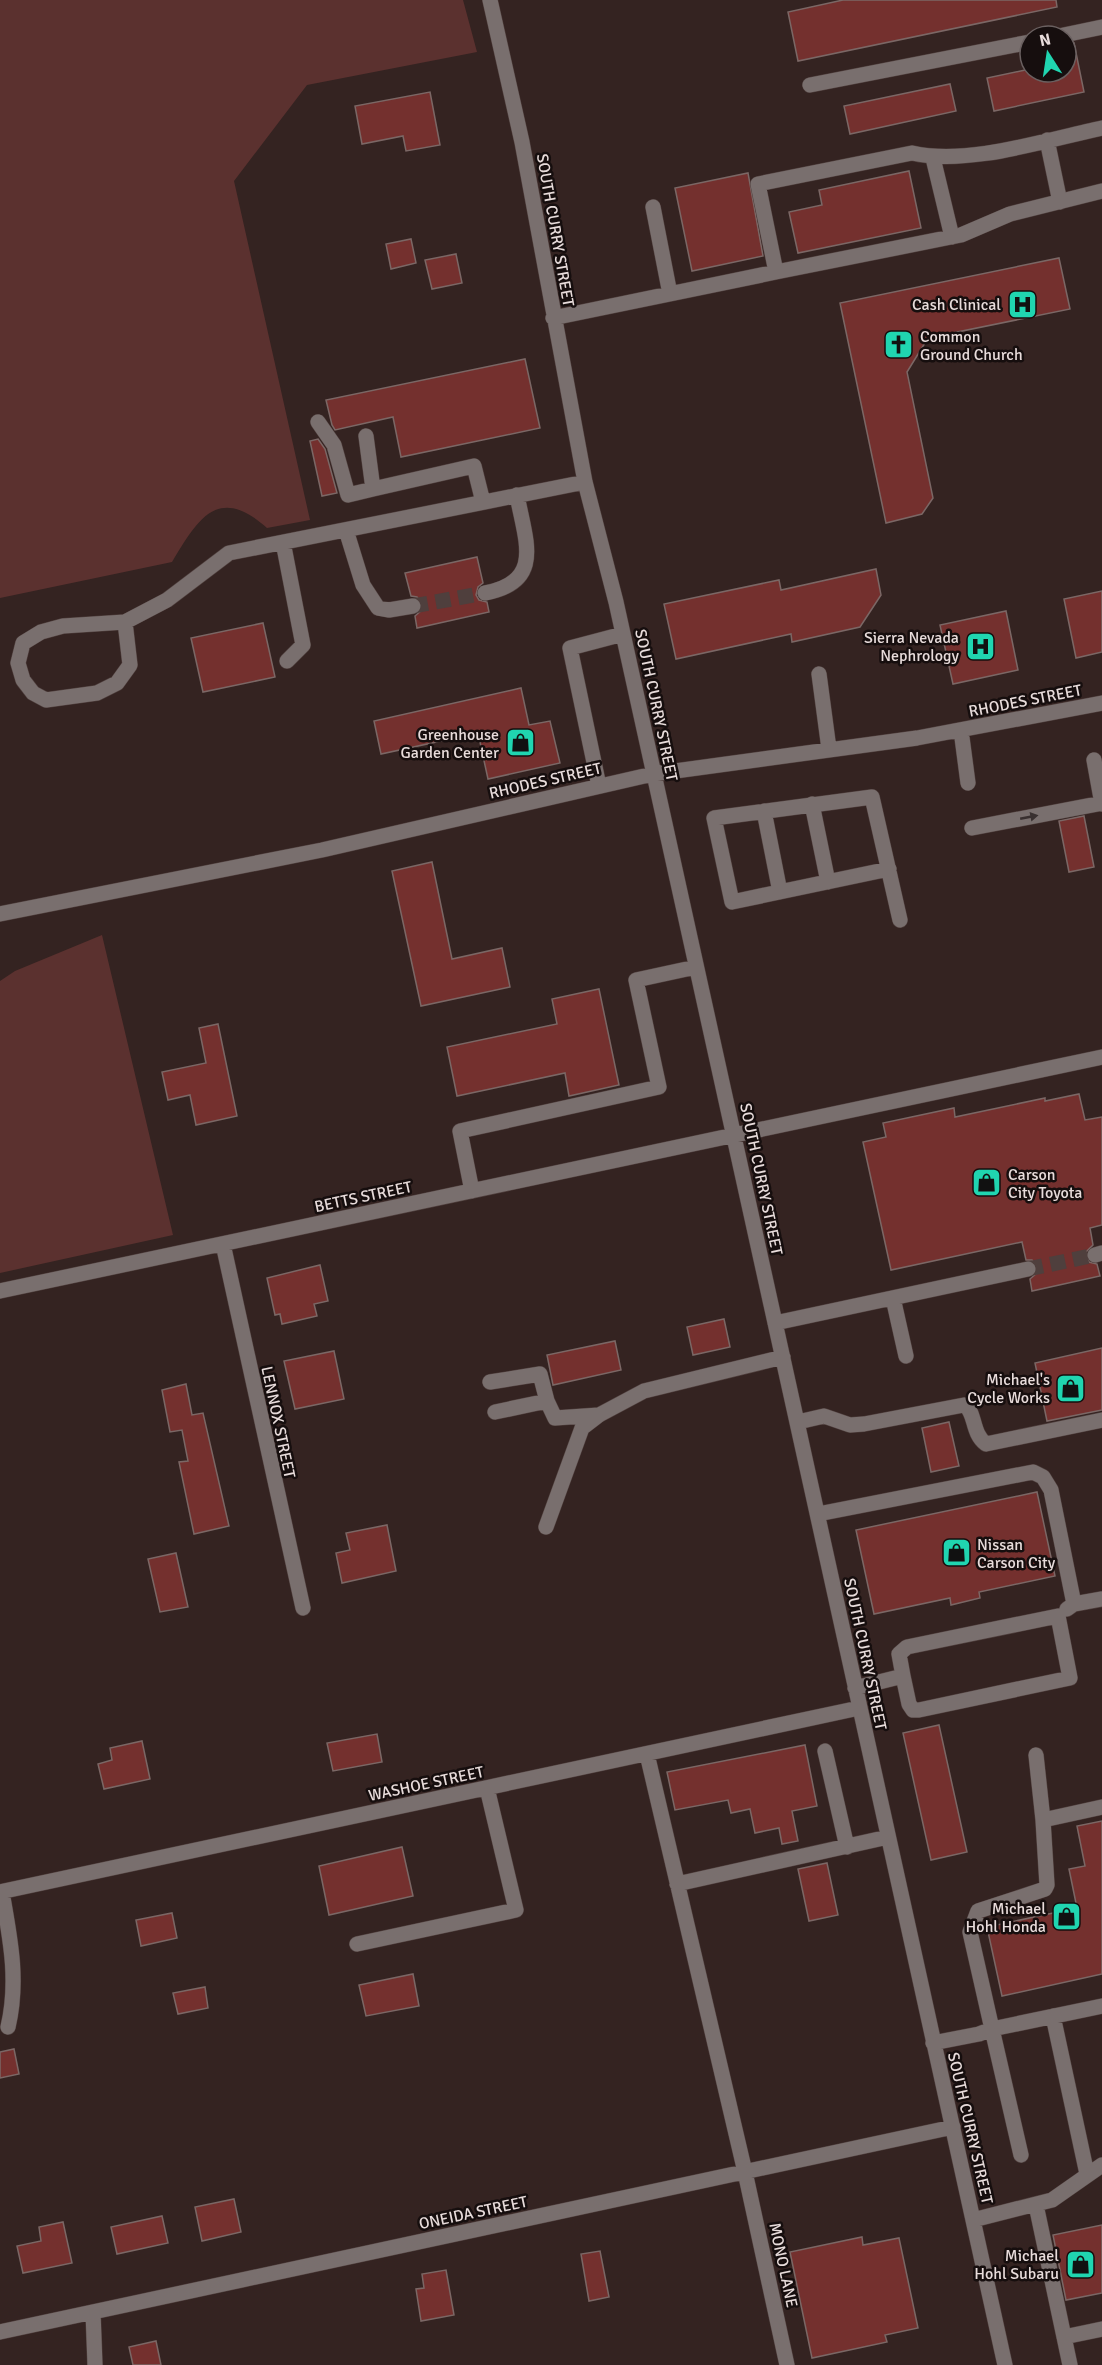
<svg xmlns="http://www.w3.org/2000/svg" width="1102" height="2365" viewBox="0 0 1102 2365" font-family="Signika,sans-serif">
	<style>
		.green { fill: #5b312f }
		.building { fill: #74302e; stroke: #7b6765; stroke-width: 1.5 }
		.lines { fill: none; stroke-linecap: round; stroke-linejoin: round }
		.minor-tunnel { stroke: #4f3f3d; stroke-width: 15; stroke-dasharray: 15 8; stroke-linecap: butt }
		.minor-casing { stroke: #51413f; stroke-width: 16 }
		.minor { stroke: #796f6e; stroke-width: 15 }
		.oneway { fill: #393030 }
		.labels { text-anchor: middle; stroke-width: 5; stroke-linejoin: round; paint-order: stroke }
		.street-label { font-size: 16px; fill: #e8dcdb; stroke: #160e0e }
		.poi-label { font-size: 16px; fill: #e8dcdb; stroke: #160e0e; text-anchor: end }
	</style>
	<rect width="100%" height="100%" fill="#342321"/>
	<path class="green" d="M0,0H463L477,52L307,85L234,181L310,520L267,528C218,484 198,519 172,562L0,598Z
		M102,935L173,1235L0,1273V981L15,971Z"/>
	<path class="building" d="M843,0H1056L1057,7L798,61L788,12Z
		M1074,43L1084,92L994,111L987,78L1030,69V72H1066V44Z
		M950,84L956,111L850,134L844,106Z
		M430,92L440,145L406,151L403,136L362,144L355,106Z
		M909,171L921,228L798,253L789,212L822,205L819,190Z
		M748,173L763,256L692,271L675,188Z
		M411,239L416,263L391,269L386,244Z
		M456,254L462,283L432,289L425,260Z
		M1059,258L1070,309L928,338L907,372L933,498L922,514L886,523L840,303Z
		M525,359L540,428L401,457L393,417L335,430L332,425L326,400Z
		M318,439L325,449L337,493L322,496L310,441Z
		M477,557L483,583L478,587L476,595L479,600L487,602L489,612L417,628L415,616L422,610V604L417,597L411,596L405,573Z
		M876,569L881,595L860,627L792,642L791,634L676,659L664,604L779,580L781,590Z
		M1102,591V652L1076,658L1064,599Z
		M1006,611L1018,670L953,684L940,625Z
		M263,623L275,677L203,692L191,638Z
		M521,688L529,725L550,721L560,763L488,779L478,733L381,754L374,721Z
		M1084,816L1094,867L1069,872L1059,821Z
		M432,862L452,959L502,948L510,987L421,1006L392,871Z
		M599,989L619,1085L569,1096L565,1073L457,1096L447,1047L557,1024L552,999Z
		M218,1024L237,1116L196,1125L190,1095L168,1100L162,1072L206,1063L199,1028Z
		M1079,1094L1085,1120L1102,1117V1225L1090,1228L1093,1245L1085,1253L1089,1262L1097,1264L1100,1276L1032,1291L1030,1279L1037,1273V1266L1032,1260H1026L1022,1242L891,1270L863,1142L886,1137L883,1123L954,1108L955,1117L1045,1098V1101Z
		M320,1265L328,1301L314,1304L317,1316L282,1324L280,1314L275,1315L267,1278Z
		M724,1319L730,1347L693,1355L687,1327Z
		M615,1341L621,1370L553,1385L547,1355Z
		M1102,1348V1410L1047,1421L1035,1363Z
		M334,1351L344,1399L295,1409L284,1361Z
		M186,1384L192,1415L203,1413L229,1526L194,1534L179,1462L188,1461L182,1430L170,1432L162,1390Z
		M949,1422L959,1466L931,1472L922,1428Z
		M1037,1492L1055,1576L979,1592L980,1598L951,1605L950,1598L874,1614L856,1530Z
		M387,1525L396,1571L342,1583L336,1553L350,1550L346,1533Z
		M176,1553L188,1607L160,1612L148,1559Z
		M939,1725L967,1852L931,1860L903,1733Z
		M377,1734L382,1762L333,1771L327,1743Z
		M142,1741L150,1779L104,1789L98,1764L112,1760L110,1748Z
		M805,1745L817,1806L792,1811L798,1841L782,1844L779,1828L755,1833L750,1809L731,1813L728,1800L675,1810L667,1772Z
		M1102,1821V1974L1002,1996L987,1927L1077,1908L1069,1869L1085,1866L1077,1826Z
		M402,1847L413,1896L329,1915L319,1866Z
		M827,1863L838,1915L809,1921L798,1869Z
		M172,1913L177,1938L141,1946L136,1920Z
		M413,1974L419,2006L366,2016L359,1985Z
		M205,1987L208,2008L178,2014L173,1993Z
		M14,2049L19,2074L0,2078V2052Z
		M234,2199L241,2232L202,2241L195,2207Z
		M162,2216L168,2243L117,2254L111,2227Z
		M63,2222L72,2263L23,2273L17,2246L41,2241L39,2227Z
		M1102,2225V2293L1066,2300L1053,2235Z
		M862,2237L863,2245L899,2238L918,2328L885,2335L887,2342L812,2358L790,2252Z
		M600,2251L609,2297L589,2301L581,2254Z
		M446,2270L454,2315L421,2321L416,2289L424,2288L422,2274Z
		M156,2341L161,2365H133L129,2347Z"/>
	<g class="lines">
		<path class="minor-tunnel" d="M413,606L485,593
			M1028,1269L1095,1255"/>
		<defs>
			<path id="minor" d="M490,0L522,142L585,482L616,602L1005,2365
				M1059,36L1102,27
				M810,85L1030,42
				M1102,128C1045,140 968,166 912,153L758,184L776,272L961,235L1010,214L1102,191
				M1047,140L1060,202
				M933,158L952,237
				M653,207L670,294
				M553,318L776,272
				M318,422L334,445L348,495L373,489
				M366,436L373,489L474,466L483,502
				M346,530L363,585L378,608L389,610L413,606
				M283,542L303,645L287,661
				M485,593C545,582 525,540 517,495
				M125,622L130,665L117,683L97,693L46,700L33,693L23,680L18,663L23,643L41,632L63,626L125,622L167,600L229,553L585,482
				M819,674L829,749
				M961,730L968,783
				M1094,760L1102,804
				M599,786L570,648L623,634
				M812,804L828,882
				M764,811L780,892
				M972,828L1102,803
				M889,869L732,902L714,818L872,797L900,920
				M0,914L322,850L653,774L917,738L1102,703
				M472,1191L460,1131L659,1087L636,980L696,967
				M223,1244L303,1608
				M1095,1255L1102,1253
				M0,1291L1102,1057
				M893,1298L906,1356
				M775,1323L1028,1269
				M490,1382L540,1374L547,1401
				M495,1412L547,1401L555,1418L599,1415
				M798,1422L824,1416L850,1425L864,1424L964,1405C976,1411 971,1433 986,1444L1102,1420
				M818,1514L1033,1472L1043,1477L1051,1490L1074,1604
				M546,1527L582,1428L599,1415L644,1391L783,1357
				M1067,1609L1074,1604L1102,1599
				M855,1688L903,1676L909,1704L913,1710H919L1070,1678L1058,1616L907,1647L899,1654L903,1676
				M825,1751L847,1847
				M647,1754L745,2172L787,2365
				M1036,1755L1043,1820
				M1102,1807L1043,1820L1047,1885L1045,1889L978,1911L970,1932L992,2029L1102,2006
				M677,1884L888,1837
				M0,1892L859,1708
				M2,1892C10,1938 19,1980 8,2027
				M357,1944L516,1910L487,1788
				M1053,2016L1087,2174
				M933,2043L979,2034L992,2029L1021,2155
				M1036,2205L1070,2365
				M973,2220L1052,2200L1102,2165
				M93,2312L95,2365
				M0,2332L953,2127
				M1064,2337L1102,2329"/>
		</defs>
		<use href="#minor" class="minor-casing"/>
		<use href="#minor" class="minor"/>
	</g>
	<defs><path id="oneway-solid" d="M-6-.8H1V-3.2L6.5 0L1 3.2V.8H-6Z" transform="scale(1.5)"/></defs>
	<use class="oneway" href="#oneway-solid" transform="translate(1029 817) rotate(-11)"/>
	<defs>
		<symbol id="hospital-square" viewBox="-11 -11 22 22"><rect x="-9" y="-9" width="18" height="18" rx="4" fill="#20d5b0" stroke="#160e0e"/><path d="M-5-5h3v3.5h4V-5h3V5h-3V1.5h-4V5h-3Z" fill="#111"/></symbol>
		<symbol id="church-square" viewBox="-11 -11 22 22"><rect x="-9" y="-9" width="18" height="18" rx="4" fill="#20d5b0" stroke="#160e0e"/><path d="M-1.2-6h2.4v3.5h3.3v2.4h-3.3V6h-2.4V-.1h-3.3v-2.4h3.3Z" fill="#111"/></symbol>
		<symbol id="shop-square" viewBox="-11 -11 22 22"><rect x="-9" y="-9" width="18" height="18" rx="4" fill="#20d5b0" stroke="#160e0e"/><path d="M-5-2.5h2.3a2.7 3.5 0 0 1 5.4 0H5L5.5 6h-11ZM-1.5-2.5h3a1.5 2.3 0 0 0-3 0Z" fill="#111"/></symbol>
	</defs>
	<g fill-rule="evenodd">
		<use href="#hospital-square" x="1006" y="288" width="33" height="33"/>
		<use href="#church-square" x="882" y="328" width="33" height="33"/>
		<use href="#hospital-square" x="964" y="630" width="33" height="33"/>
		<use href="#shop-square" x="504" y="726" width="33" height="33"/>
		<use href="#shop-square" x="970" y="1166" width="33" height="33"/>
		<use href="#shop-square" x="1054" y="1372" width="33" height="33"/>
		<use href="#shop-square" x="940" y="1536" width="33" height="33"/>
		<use href="#shop-square" x="1050" y="1900" width="33" height="33"/>
		<use href="#shop-square" x="1064" y="2248" width="33" height="33"/>
	</g>
	<g class="labels">
		<g class="street-label">
			<text transform="translate(556 230) rotate(80)" y="6">SOUTH CURRY STREET</text>
			<text transform="translate(1025 700) rotate(-11)" y="6">RHODES STREET</text>
			<text transform="translate(657 705) rotate(78)" y="6">SOUTH CURRY STREET</text>
			<text transform="translate(545 780) rotate(-13)" y="6">RHODES STREET</text>
			<text transform="translate(762 1179) rotate(78)" y="6">SOUTH CURRY STREET</text>
			<text transform="translate(363 1196) rotate(-12)" y="6">BETTS STREET</text>
			<text transform="translate(279 1422) rotate(78)" y="6">LENNOX STREET</text>
			<text transform="translate(866 1654) rotate(78)" y="6">SOUTH CURRY STREET</text>
			<text transform="translate(426 1783) rotate(-12)" y="6">WASHOE STREET</text>
			<text transform="translate(971 2128) rotate(77)" y="6">SOUTH CURRY STREET</text>
			<text transform="translate(473 2212) rotate(-12)" y="6">ONEIDA STREET</text>
			<text transform="translate(784 2265) rotate(78)" y="6">MONO LANE</text>
		</g>
		<g class="poi-label">
			<text x="1001" y="310">Cash Clinical</text>
			<text x="920" y="342" text-anchor="start">Common<tspan x="920" dy="18">Ground Church</tspan></text>
			<text x="959" y="643">Sierra Nevada<tspan x="959" dy="18">Nephrology</tspan></text>
			<text x="499" y="740">Greenhouse<tspan x="499" dy="18">Garden Center</tspan></text>
			<text x="1008" y="1180" text-anchor="start">Carson<tspan x="1008" dy="18">City Toyota</tspan></text>
			<text x="1050" y="1385">Michael's<tspan x="1050" dy="18">Cycle Works</tspan></text>
			<text x="977" y="1550" text-anchor="start">Nissan<tspan x="977" dy="18">Carson City</tspan></text>
			<text x="1046" y="1914">Michael<tspan x="1046" dy="18">Hohl Honda</tspan></text>
			<text x="1059" y="2261">Michael<tspan x="1059" dy="18">Hohl Subaru</tspan></text>
		</g>
	</g>
	<g transform="translate(1048 54) rotate(348)"><circle r="28" fill="#160e0e" stroke="#6a6060" stroke-width="1.5"/>
	<path d="M0-4.5L10 22L0 15L-10 22Z" fill="#20d5b0"/>
	<text y="-9" font-size="16" font-weight="bold" text-anchor="middle" fill="#e8dcdb">N</text>
	</g>
</svg>
